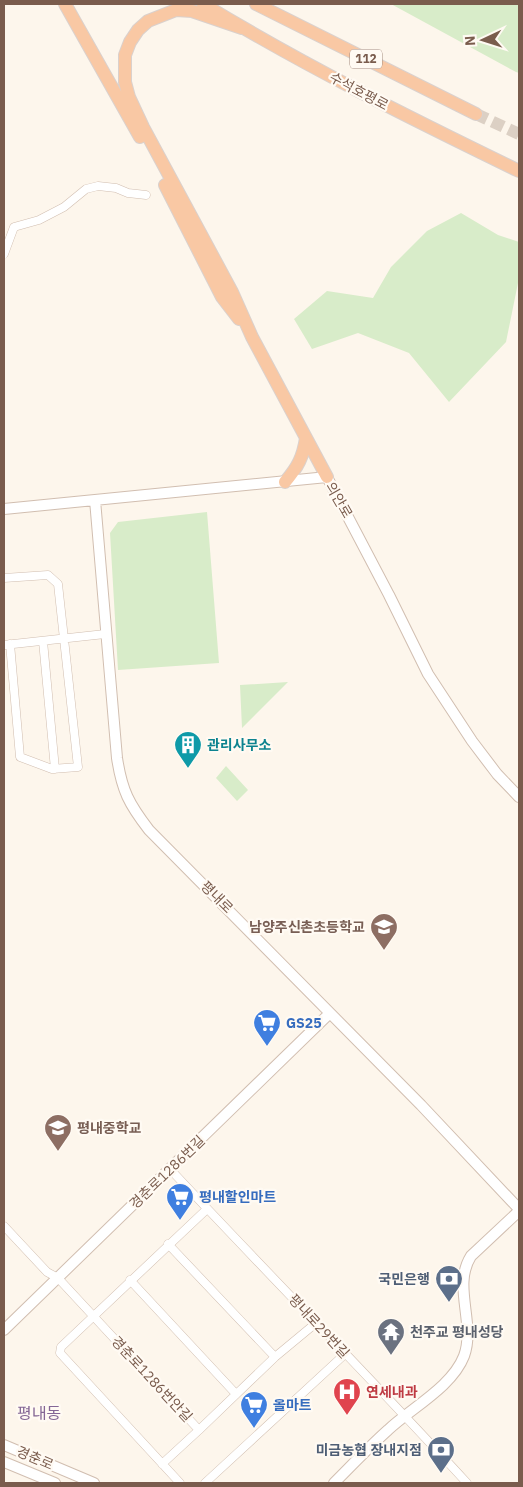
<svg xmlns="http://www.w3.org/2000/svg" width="523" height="1487" viewBox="0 0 523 1487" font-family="'IBM Plex Sans','Noto Sans KR',sans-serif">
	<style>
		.green { fill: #d8ecc9 }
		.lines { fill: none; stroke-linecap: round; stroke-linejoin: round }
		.trunk-tunnel { stroke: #dcd0c4; stroke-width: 12; stroke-dasharray: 12 6; stroke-linecap: butt }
		.minor-casing { stroke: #d1beb0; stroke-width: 9 }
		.tertiary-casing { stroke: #d1beb0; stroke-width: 12 }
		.trunk-casing { stroke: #dad1cd; stroke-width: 14 }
		.minor { stroke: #fff; stroke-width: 8 }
		.tertiary { stroke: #fff; stroke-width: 10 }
		.trunk { stroke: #f9c8a4; stroke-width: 12 }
		.labels { text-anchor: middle; stroke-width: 4.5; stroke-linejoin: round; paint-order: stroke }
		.shield { fill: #fffaf3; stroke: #a28b7f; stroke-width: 1 }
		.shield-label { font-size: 12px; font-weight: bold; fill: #7a5c4d }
		.street-label { font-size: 14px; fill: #7a5c4d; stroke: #fffaf3 }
		.culture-label { font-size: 14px; font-weight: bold; fill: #0d838f; stroke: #fffaf3; text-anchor: start }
		.education-label { font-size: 14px; font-weight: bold; fill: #785e54; stroke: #fffaf3; text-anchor: end }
		.shop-label { font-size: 14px; font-weight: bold; fill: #366cbe; stroke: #fffaf3; text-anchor: start }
		.service-label { font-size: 14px; font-weight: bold; fill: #4e5e75; stroke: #fffaf3; text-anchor: end }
		.worship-label { font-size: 14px; font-weight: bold; fill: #5b616d; stroke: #fffaf3; text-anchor: start }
		.health-label { font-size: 14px; font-weight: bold; fill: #be3a42; stroke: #fffaf3; text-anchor: start }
		.quarter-label { font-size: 16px; fill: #846695; stroke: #fffaf3 }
	</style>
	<rect width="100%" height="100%" fill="#fdf6ec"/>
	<path class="green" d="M391,4H519V73L516,72Z
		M461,213L498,235L519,242V278L506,342L449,402L409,353L358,333L312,349L294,319L327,291L373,298L391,267L427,231Z
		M207,512L219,663L118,670L110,533L118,522Z
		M288,682L242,728L240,685Z
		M226,766L248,790L237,801L216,778Z"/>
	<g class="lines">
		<path class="trunk-tunnel" d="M476,114L519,134"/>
		<defs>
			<path id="minor" d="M4,254L14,227L39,220L64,207L86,189L98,186L116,188L128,193L146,195
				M4,578L48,575L58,584L78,767L52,769L20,757L10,644
				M43,641L55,769
				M4,645L105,634
				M170,1169C268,1274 370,1377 467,1483
				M4,1226L47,1272L58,1278L199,1430L275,1357L316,1323
				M168,1244L275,1357
				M130,1280L236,1394
				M162,1464L199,1430
				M180,1483L60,1353L61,1347L207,1209
				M205,1483L345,1354"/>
			<path id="tertiary" d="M95,500L117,758C122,791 129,804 149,830L421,1105L519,1209
				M4,509L327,477L389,595L428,674L472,741L497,774L519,797
				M4,1330L329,1014
				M4,1445L94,1483
				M4,1462L55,1483
				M334,1483C352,1465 369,1447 388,1430C411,1408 452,1387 464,1356C476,1323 452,1286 471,1256L519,1211"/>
			<path id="trunk" d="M65,4L140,137
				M203,4C305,66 412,119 519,171
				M256,4L476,114
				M242,28L192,11L176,10L148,21L138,30L130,42L125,55V82L129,97L143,127L232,292L252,337L327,477
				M165,185L222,297L239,319
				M285,482C298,467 303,457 306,438"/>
		</defs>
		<use href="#minor" class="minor-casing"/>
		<use href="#tertiary" class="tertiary-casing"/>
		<use href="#trunk" class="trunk-casing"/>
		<use href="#minor" class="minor"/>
		<use href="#tertiary" class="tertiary"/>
		<use href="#trunk" class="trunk"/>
	</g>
	<defs>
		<symbol id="building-pin" viewBox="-11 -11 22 30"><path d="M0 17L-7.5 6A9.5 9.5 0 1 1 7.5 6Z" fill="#0f9aa8" stroke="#fffaf3"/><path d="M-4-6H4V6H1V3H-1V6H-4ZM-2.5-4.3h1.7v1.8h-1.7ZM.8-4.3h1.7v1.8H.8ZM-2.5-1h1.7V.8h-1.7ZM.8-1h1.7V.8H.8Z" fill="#fff"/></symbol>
		<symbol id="school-pin" viewBox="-11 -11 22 30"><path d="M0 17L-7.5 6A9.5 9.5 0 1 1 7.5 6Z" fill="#8d6e63" stroke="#fffaf3"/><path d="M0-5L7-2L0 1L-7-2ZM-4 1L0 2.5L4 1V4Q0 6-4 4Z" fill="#fff"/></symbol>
		<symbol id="supermarket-pin" viewBox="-11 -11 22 30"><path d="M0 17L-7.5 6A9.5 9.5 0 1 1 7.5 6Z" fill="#3f7fe0" stroke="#fffaf3"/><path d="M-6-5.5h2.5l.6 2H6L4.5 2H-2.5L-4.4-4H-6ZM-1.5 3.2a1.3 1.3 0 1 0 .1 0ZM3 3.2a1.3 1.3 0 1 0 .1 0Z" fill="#fff"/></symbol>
		<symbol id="bank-pin" viewBox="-11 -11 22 30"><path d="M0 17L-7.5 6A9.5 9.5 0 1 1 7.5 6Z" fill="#5c6f8a" stroke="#fffaf3"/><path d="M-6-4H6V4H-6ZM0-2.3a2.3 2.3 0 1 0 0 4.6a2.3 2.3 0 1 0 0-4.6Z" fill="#fff"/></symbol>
		<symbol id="temple-pin" viewBox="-11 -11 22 30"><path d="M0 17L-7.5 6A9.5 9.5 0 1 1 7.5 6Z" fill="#6b7280" stroke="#fffaf3"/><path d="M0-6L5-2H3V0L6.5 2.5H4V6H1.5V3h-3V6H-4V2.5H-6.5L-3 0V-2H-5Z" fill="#fff"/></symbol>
		<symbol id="hospital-pin" viewBox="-11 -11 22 30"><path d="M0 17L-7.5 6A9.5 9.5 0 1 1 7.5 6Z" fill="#e0444e" stroke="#fffaf3"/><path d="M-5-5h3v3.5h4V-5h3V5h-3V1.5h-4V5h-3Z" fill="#fff"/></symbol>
	</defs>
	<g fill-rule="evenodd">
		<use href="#building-pin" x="172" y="729" width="32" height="43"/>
		<use href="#school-pin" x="368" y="911" width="32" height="43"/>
		<use href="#supermarket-pin" x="251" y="1007" width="32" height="43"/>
		<use href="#school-pin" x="42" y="1112" width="32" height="43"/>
		<use href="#supermarket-pin" x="164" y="1181" width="32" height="43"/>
		<use href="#bank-pin" x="433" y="1263" width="32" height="43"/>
		<use href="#temple-pin" x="375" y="1316" width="32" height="43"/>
		<use href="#hospital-pin" x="331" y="1376" width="32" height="43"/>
		<use href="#supermarket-pin" x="238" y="1389" width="32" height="43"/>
		<use href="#bank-pin" x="425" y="1434" width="32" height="43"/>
	</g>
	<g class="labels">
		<rect class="shield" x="350" y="49.5" width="32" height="19" rx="4"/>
		<g class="shield-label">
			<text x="366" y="63">112</text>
		</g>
		<g class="street-label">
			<text transform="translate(359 91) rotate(28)" y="5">수석호평로</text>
			<text transform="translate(339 500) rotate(60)" y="5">의안로</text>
			<text transform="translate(217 897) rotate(45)" y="5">평내로</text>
			<text transform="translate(167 1172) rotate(-44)" y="5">경춘로1286번길</text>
			<text transform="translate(319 1326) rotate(47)" y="5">평내로29번길</text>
			<text transform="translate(152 1379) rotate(47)" y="5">경춘로1286번안길</text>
			<text transform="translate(35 1458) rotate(23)" y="5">경춘로</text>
		</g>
		<g class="culture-label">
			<text x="207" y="750">관리사무소</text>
		</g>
		<g class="education-label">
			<text x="365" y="932">남양주신촌초등학교</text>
			<text x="77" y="1133" text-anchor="start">평내중학교</text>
		</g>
		<g class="shop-label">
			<text x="286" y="1028">GS25</text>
			<text x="199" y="1202">평내할인마트</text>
			<text x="273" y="1410">올마트</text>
		</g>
		<g class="service-label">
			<text x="430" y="1284">국민은행</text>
			<text x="422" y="1455">미금농협 장내지점</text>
		</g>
		<g class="worship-label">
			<text x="410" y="1337">천주교 평내성당</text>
		</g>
		<g class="health-label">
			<text x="366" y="1397">연세내과</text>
		</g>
		<g class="quarter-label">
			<text x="39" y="1419">평내동</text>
		</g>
	</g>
	<rect width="523" height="1487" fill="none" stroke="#7a5c4d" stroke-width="10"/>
	<g transform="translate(483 40) rotate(266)" stroke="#fffaf3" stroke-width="4" paint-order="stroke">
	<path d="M0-4L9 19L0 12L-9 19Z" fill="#7a5c4d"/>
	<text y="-8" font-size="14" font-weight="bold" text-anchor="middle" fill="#7a5c4d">N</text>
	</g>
</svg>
